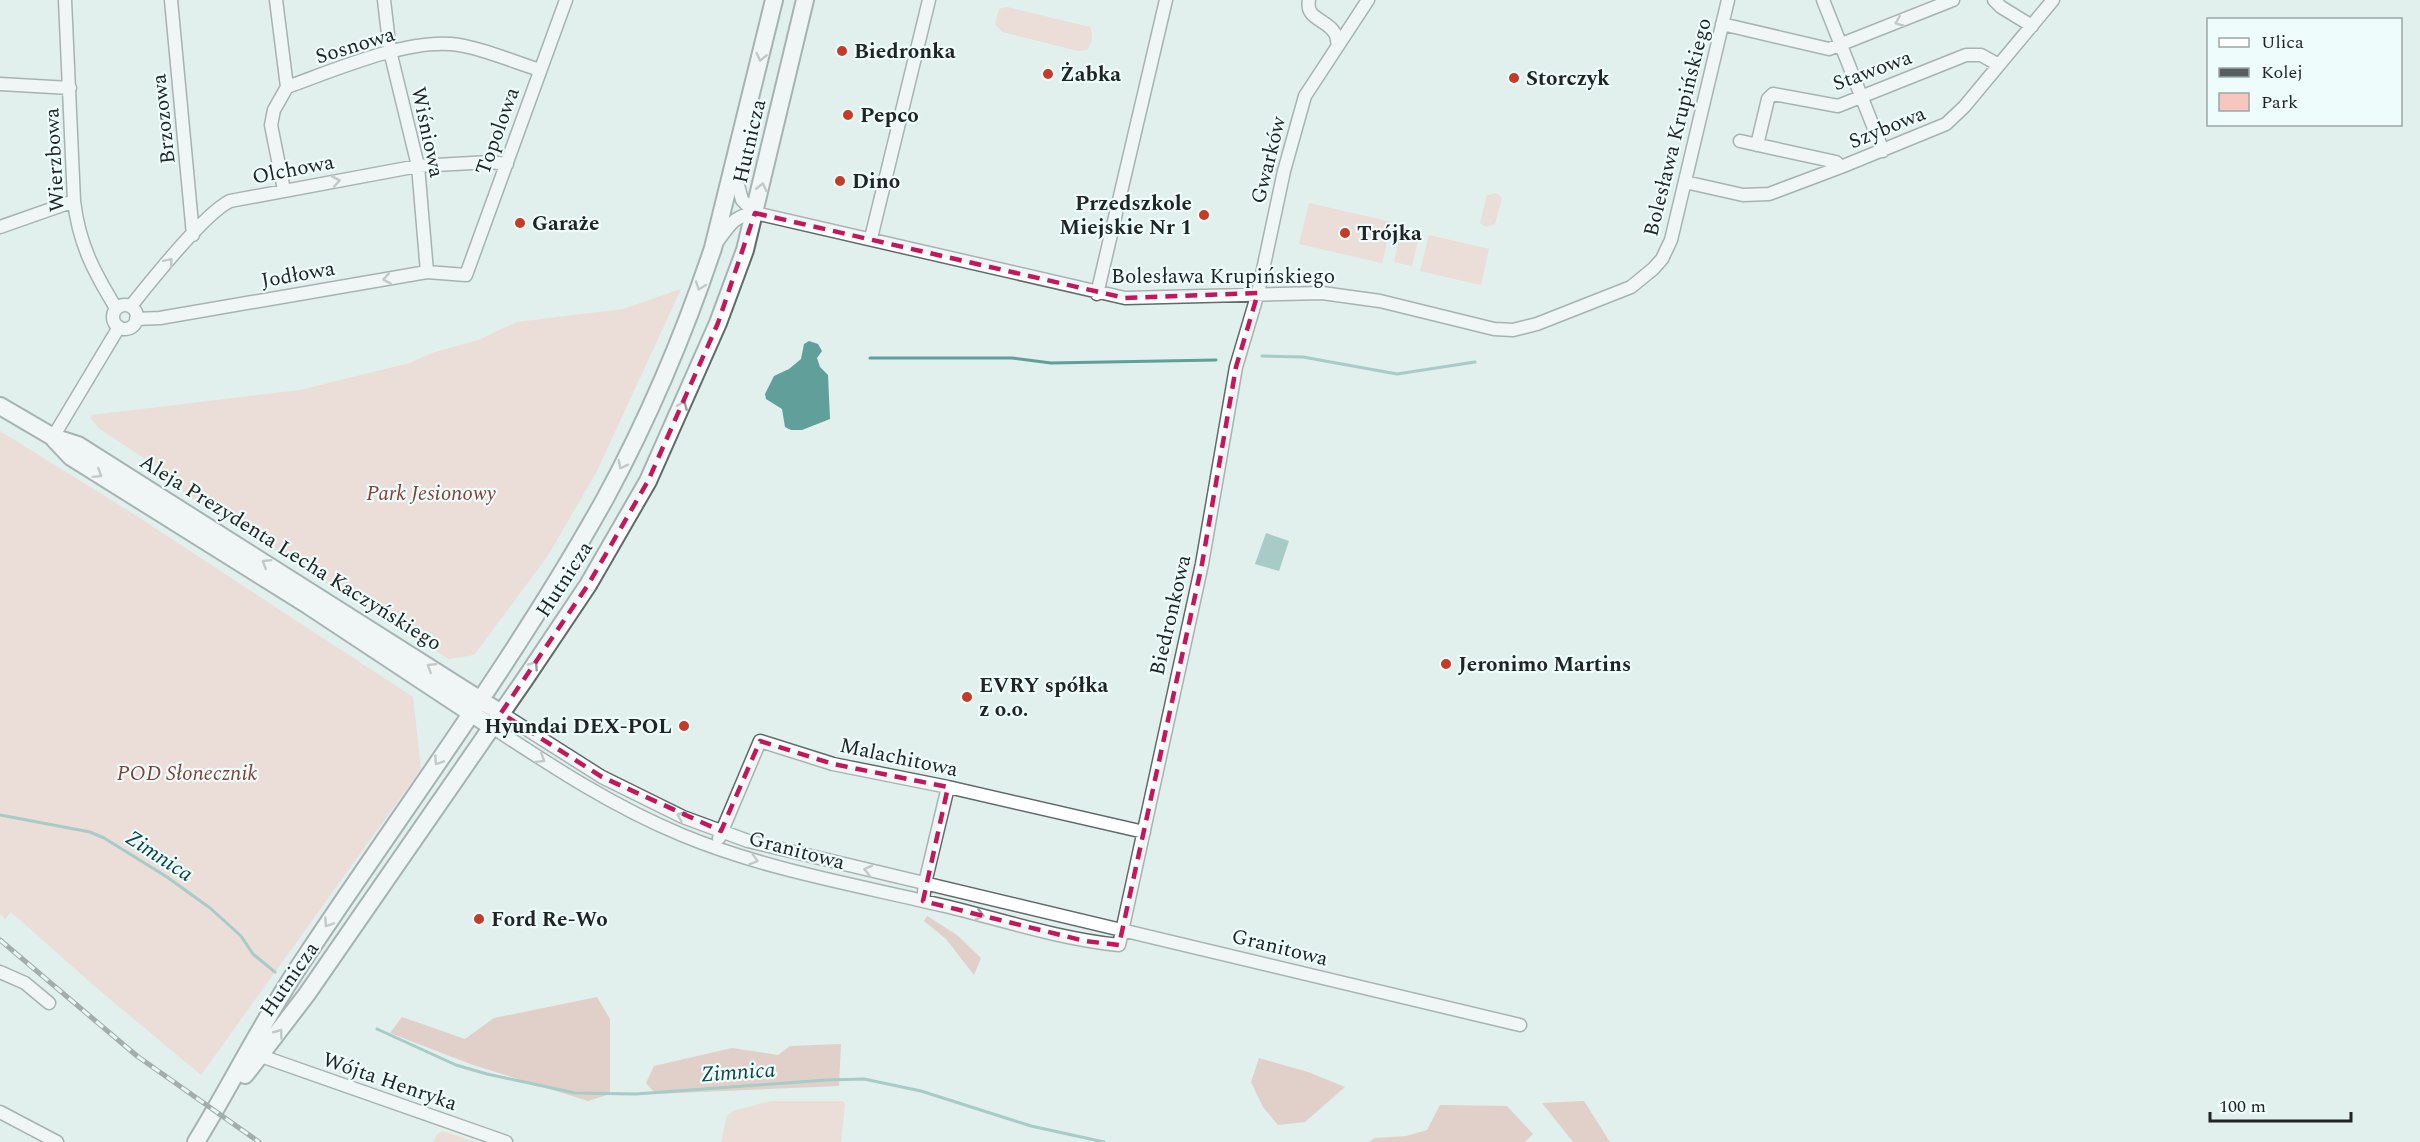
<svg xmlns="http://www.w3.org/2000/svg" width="2420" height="1142" viewBox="0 0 2420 1142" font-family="Spectral,serif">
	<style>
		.green { fill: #f6c7be }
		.forest { fill: #dfaaa0 }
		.water { fill: #619f9a }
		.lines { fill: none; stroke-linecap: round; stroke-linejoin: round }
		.stream { stroke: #619f9a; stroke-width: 3 }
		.street-casing { stroke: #5f6b6a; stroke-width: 15 }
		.secondary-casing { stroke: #5f6b6a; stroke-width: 20 }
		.street { stroke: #fff; stroke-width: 12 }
		.secondary { stroke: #fff; stroke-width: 16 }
		.rail-casing { stroke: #585f5e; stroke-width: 5 }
		.rail { stroke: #eefcfb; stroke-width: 3; stroke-dasharray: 9; stroke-linecap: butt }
		.oneway { stroke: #9b9d9c }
		.marked { fill: none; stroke: #c2185b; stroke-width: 4.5; stroke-dasharray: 12 8; stroke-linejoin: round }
		.poi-dot { fill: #c63a28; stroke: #eefcfb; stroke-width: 2 }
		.labels { text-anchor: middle; stroke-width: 4.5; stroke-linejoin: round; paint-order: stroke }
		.street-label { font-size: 21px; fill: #202524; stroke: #eefcfb }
		.poi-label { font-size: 21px; font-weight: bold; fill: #202524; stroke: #eefcfb; text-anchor: start }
		.park-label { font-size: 21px; font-style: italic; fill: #823f34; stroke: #eefcfb }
		.water-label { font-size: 22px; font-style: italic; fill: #0b4542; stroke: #eefcfb }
	</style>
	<rect width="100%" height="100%" fill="#e1efed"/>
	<path class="green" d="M1007,7L1090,27C1093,36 1093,42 1087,50L1078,51L1002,32L995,24L999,9Z
		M1496,193L1502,198L1495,224L1486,227L1480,223L1487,195Z
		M1309,203L1392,222L1382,263L1299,244Z
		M1401,231L1419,236L1412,266L1394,262Z
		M1429,235L1489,249L1481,285L1420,271Z
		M681,289L596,473L547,557L474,655L449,659L185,494L171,476L100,429L90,418L92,415L300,390L410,363L432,353L478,340L517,322L623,309Z
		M0,431L132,513L413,697L421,769L201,1075L99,990L11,912L5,919L0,914Z
		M771,1101H842L845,1103L841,1142H721L727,1116L733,1111Z
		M443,1131L475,1142H433L437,1134Z"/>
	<path class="forest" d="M927,916L957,935L981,958L974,975L946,939L924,921Z
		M597,997L610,1019V1094L588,1101L473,1065L390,1033L402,1017L465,1039L494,1018Z
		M841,1044L839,1086L656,1094L646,1083L654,1066L732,1048L778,1055L790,1046Z
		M1259,1058L1308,1072L1345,1087L1305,1122L1278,1125L1263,1107L1251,1082Z
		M1584,1101L1610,1142H1573L1542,1103Z
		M1440,1105L1507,1106L1533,1134L1525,1142H1369L1375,1138L1406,1136L1427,1130Z"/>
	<path class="water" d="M809,341L818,344L822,351L817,358L820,367L828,375L830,419L802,430H791L785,427L782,409L766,399L765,394L774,376L789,369L801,359L804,344Z
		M1266,533L1289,541L1279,571L1255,564Z"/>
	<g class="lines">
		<path class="stream" d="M1262,356L1303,357L1397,374L1475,362
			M870,358H1012L1051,363L1216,360
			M0,815L90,832L104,838L167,877L210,908L241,936L253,954L275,972
			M377,1029L456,1065L487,1074L575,1093L636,1094L826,1080L864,1079L921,1091L1031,1126L1104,1142"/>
		<defs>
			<path id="street" d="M65,0L74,201C79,244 94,272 116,308
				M171,0L193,235
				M276,0L287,87
				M384,0L390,51L418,166L427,272
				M1309,0C1305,19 1326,19 1334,32C1337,35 1337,42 1338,46
				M1823,0L1883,151
				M1994,0L2001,7L2032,26
				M1722,24L1829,49L1953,0
				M0,84L70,88
				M1740,141L1836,162L1841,167
				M1757,145L1768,99L1773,94L1838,106L1966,55H1981L1999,65
				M734,170L742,200L755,213
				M1685,182L1743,195L1769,194L1841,167L1946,124L1964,107L2053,0
				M284,190L271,125L274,110L287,87C332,71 403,40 451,44C477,46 514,62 540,70
				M0,227L74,201
				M871,238L929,0
				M717,242C730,225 733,216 755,213L1125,298L1322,293L1380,301L1494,329L1513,330L1537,324L1631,287L1653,269L1662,259L1671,240L1728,0
				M1097,294L1166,0
				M113 317a12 12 0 1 1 24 0a12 12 0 1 1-24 0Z
				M131,306C150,282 205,213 230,201L418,166L490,162L507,164
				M136,319L160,318L427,272L466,275L566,0
				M53,437L119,327
				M501,713L602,777L683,817L748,841L1520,1025
				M492,727C553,767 614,807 682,835C766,870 857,885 945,906C1003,920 1060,939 1119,945L1202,564L1236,367L1258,293L1284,171L1305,96L1368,0
				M719,838L760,741L833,764L948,787L1144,832
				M923,901L925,883L948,787
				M0,972L25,983L49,1003
				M252,1056H261L506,1142
				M0,1112L57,1142"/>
			<path id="secondary" d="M0,406L53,437L78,445L501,713
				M54,439L71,457L306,604L492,727
				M245,1075L307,994L525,679L588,585L648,481L718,323L745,250L805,0
				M196,1142C232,1083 263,1020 302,962C404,808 516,659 606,497C648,419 685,332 713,248L774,0"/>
		</defs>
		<use href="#street" class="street-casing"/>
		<use href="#secondary" class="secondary-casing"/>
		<use href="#street" class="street"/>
		<use href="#secondary" class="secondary"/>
		<defs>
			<path id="rail" d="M0,940L137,1056L259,1142"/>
		</defs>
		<use href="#rail" class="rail-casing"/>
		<use href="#rail" class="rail"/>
	</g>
	<defs><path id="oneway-chevron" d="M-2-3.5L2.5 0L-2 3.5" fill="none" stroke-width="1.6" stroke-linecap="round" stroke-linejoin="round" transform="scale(1.5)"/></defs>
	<g class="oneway">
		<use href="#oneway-chevron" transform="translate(1899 22) rotate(158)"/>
		<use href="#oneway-chevron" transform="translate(761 57) rotate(103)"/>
		<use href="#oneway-chevron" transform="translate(336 181) rotate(-10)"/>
		<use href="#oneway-chevron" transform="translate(762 187) rotate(-77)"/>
		<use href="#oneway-chevron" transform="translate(169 262) rotate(-49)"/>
		<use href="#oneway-chevron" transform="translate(387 279) rotate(170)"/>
		<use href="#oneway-chevron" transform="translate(700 286) rotate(110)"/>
		<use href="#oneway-chevron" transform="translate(683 405) rotate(-67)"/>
		<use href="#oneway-chevron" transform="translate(622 465) rotate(117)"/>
		<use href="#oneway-chevron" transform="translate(98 474) rotate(32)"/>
		<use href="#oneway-chevron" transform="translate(266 563) rotate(-148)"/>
		<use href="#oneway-chevron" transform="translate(534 665) rotate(-56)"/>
		<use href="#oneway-chevron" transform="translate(431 667) rotate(-148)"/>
		<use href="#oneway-chevron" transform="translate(541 759) rotate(32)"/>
		<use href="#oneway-chevron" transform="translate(438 761) rotate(124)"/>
		<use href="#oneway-chevron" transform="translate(681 816) rotate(-156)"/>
		<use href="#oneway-chevron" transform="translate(754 860) rotate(16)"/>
		<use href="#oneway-chevron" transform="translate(868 870) rotate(-167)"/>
		<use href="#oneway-chevron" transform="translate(980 915) rotate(14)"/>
		<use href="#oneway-chevron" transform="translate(328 923) rotate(124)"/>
		<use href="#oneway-chevron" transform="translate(279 1033) rotate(-53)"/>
	</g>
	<path d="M0 0H2420V1142H0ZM755,213L1125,298L1258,293L1236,367L1202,564L1119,945L1085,941L923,901L948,787L833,764L760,741L721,831L602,777L501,713L588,585L648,481L718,323Z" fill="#e1efed" fill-opacity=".55" fill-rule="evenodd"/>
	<path class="marked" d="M755,213L1125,298L1258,293L1236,367L1202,564L1119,945L1085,941L923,901L948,787L833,764L760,741L721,831L602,777L501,713L588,585L648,481L718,323Z"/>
	<g class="poi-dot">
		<circle cx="842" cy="51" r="6"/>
		<circle cx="1048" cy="74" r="6"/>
		<circle cx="1514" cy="78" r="6"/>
		<circle cx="848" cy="115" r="6"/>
		<circle cx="840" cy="181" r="6"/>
		<circle cx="1204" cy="215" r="6"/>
		<circle cx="520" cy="223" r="6"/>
		<circle cx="1345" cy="233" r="6"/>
		<circle cx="1446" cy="664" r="6"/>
		<circle cx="967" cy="697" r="6"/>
		<circle cx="684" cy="726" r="6"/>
		<circle cx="479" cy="919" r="6"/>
	</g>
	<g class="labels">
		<g class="street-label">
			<text transform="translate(355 45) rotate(-17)" y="7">Sosnowa</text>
			<text transform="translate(1872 70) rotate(-20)" y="7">Stawowa</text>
			<text transform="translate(163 119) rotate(-96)" y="7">Brzozowa</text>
			<text transform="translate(1677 127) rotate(-76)" y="7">Bolesława Krupińskiego</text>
			<text transform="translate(1887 127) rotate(-22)" y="7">Szybowa</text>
			<text transform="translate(497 131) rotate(-70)" y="7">Topolowa</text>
			<text transform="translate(428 132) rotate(78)" y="7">Wiśniowa</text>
			<text transform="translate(749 141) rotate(-77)" y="7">Hutnicza</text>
			<text transform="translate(54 160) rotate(-93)" y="7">Wierzbowa</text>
			<text transform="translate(1268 160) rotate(-76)" y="7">Gwarków</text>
			<text transform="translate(293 169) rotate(-11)" y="7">Olchowa</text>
			<text transform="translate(298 274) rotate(-10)" y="7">Jodłowa</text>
			<text x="1223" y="283">Bolesława Krupińskiego</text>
			<text transform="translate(291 552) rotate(32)" y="7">Aleja Prezydenta Lecha Kaczyńskiego</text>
			<text transform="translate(564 579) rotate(-57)" y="7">Hutnicza</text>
			<text transform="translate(1170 615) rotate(-77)" y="7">Biedronkowa</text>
			<text transform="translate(899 757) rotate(12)" y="7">Malachitowa</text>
			<text transform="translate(797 850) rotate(15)" y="7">Granitowa</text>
			<text transform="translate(1280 947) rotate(14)" y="7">Granitowa</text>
			<text transform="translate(289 979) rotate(-55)" y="7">Hutnicza</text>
			<text transform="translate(390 1081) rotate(19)" y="7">Wójta Henryka</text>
		</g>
		<g class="poi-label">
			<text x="854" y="58">Biedronka</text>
			<text x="1060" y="81">Żabka</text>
			<text x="1526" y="85">Storczyk</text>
			<text x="860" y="122">Pepco</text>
			<text x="852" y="188">Dino</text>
			<text x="1192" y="210" text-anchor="end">Przedszkole<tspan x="1192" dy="24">Miejskie Nr 1</tspan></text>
			<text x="532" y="230">Garaże</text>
			<text x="1357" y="240">Trójka</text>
			<text x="1458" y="671">Jeronimo Martins</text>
			<text x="979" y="692">EVRY spółka<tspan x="979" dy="24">z o.o.</tspan></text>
			<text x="672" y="733" text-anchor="end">Hyundai DEX-POL</text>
			<text x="491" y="926">Ford Re-Wo</text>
		</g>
		<g class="park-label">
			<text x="431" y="500">Park Jesionowy</text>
			<text x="187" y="780">POD Słonecznik</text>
		</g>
		<g class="water-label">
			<text transform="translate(160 855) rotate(33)" y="8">Zimnica</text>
			<text transform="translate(738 1071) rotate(-4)" y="8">Zimnica</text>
		</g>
	</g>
	<rect x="2207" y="18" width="195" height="108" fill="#eefcfb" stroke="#9ca6a5" stroke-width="1.5"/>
	<rect x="2219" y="38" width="30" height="9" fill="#ffffff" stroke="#9ca6a5" stroke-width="1.5"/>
	<text x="2261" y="48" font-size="18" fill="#202524">Ulica</text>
	<rect x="2219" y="68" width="30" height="9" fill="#585f5e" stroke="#9ca6a5" stroke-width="1.5"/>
	<text x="2261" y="78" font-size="18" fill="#202524">Kolej</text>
	<rect x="2219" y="93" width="30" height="18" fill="#f6c7be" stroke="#9ca6a5" stroke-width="1.5"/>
	<text x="2261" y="108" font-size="18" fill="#202524">Park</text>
	<path d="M2210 1112v9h141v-9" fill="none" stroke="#202524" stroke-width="3"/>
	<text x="2219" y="1112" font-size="18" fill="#202524" stroke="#eefcfb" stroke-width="4.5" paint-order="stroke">100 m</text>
</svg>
